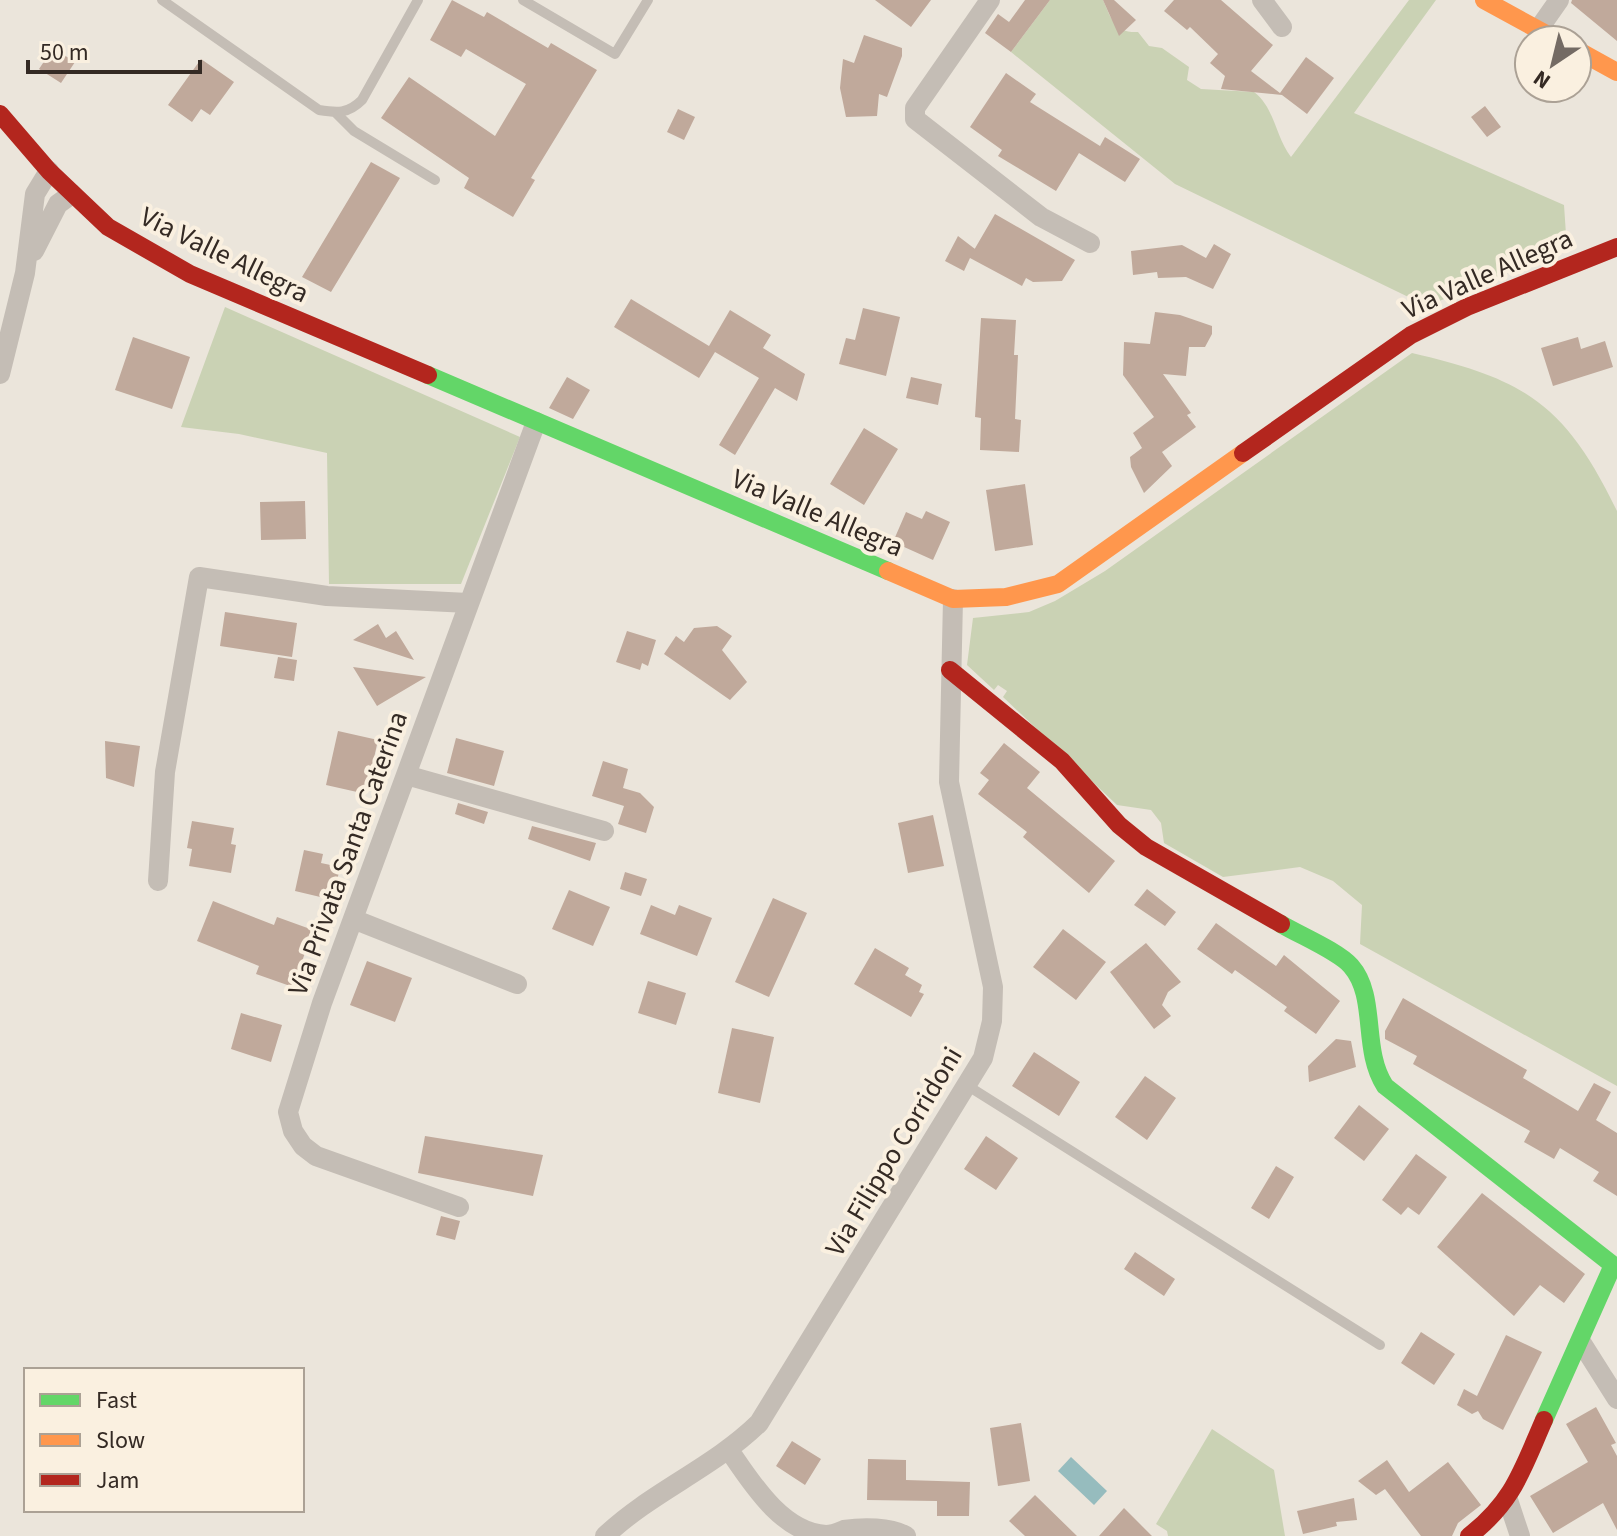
<svg xmlns="http://www.w3.org/2000/svg" width="1617" height="1536" viewBox="0 0 1617 1536" font-family="'Source Sans 3',sans-serif">
	<style>
		.green { fill: #cad2b4 }
		.water { fill: #96bcbe }
		.building { fill: #c0a99b }
		.lines { fill: none; stroke-linecap: round; stroke-linejoin: round }
		.lane { stroke: #c4bdb5; stroke-width: 10 }
		.street { stroke: #c4bdb5; stroke-width: 20 }
		.fast { stroke: #63d668; stroke-width: 18 }
		.slow { stroke: #ff974d; stroke-width: 18 }
		.jam { stroke: #b3261e; stroke-width: 18 }
		.labels { text-anchor: middle; stroke-width: 8; stroke-linejoin: round; paint-order: stroke }
		.street-label { font-size: 28px; fill: #342a24; stroke: #faf0e0 }
	</style>
	<rect width="100%" height="100%" fill="#ebe5db"/>
	<path class="green" d="M1050,0H1103C1112,20 1114,33 1138,32L1149,46L1162,48L1189,67L1187,80L1201,89L1254,92C1275,108 1275,136 1291,157L1409,0H1436L1354,113L1564,205L1567,249L1427,306L1175,184L1011,52Z
		M225,307L520,437L461,584H329L327,453L239,434L181,427Z
		M1412,353C1525,379 1565,404 1617,511V1086L1360,944L1362,905L1333,881L1300,867L1223,877L1164,843L1161,823L1151,810L1117,805L1003,697L1007,691L998,685L994,690L967,665L973,618L1029,612L1055,601L1105,571Z
		M1212,1429L1274,1470L1285,1536H1168L1167,1531L1156,1524Z"/>
	<path class="water" d="M1071,1457L1107,1491L1094,1505L1058,1471Z"/>
	<path class="building" d="M452,0L484,17L487,12L548,48L551,43L597,70L531,178L535,180L513,217L464,188L469,178L381,118L409,77L495,136L526,84L466,49L461,57L430,40Z
		M875,0H931L911,27Z
		M1025,0H1050L1011,52L985,33L998,14L1009,22Z
		M1103,0H1114L1136,20L1119,36Z
		M1174,0H1221L1273,45L1251,71L1280,93L1306,57L1334,78L1307,114L1282,95L1221,89L1225,76L1210,63L1218,54L1190,27L1187,30L1164,11Z
		M1572,0H1617V41L1571,3Z
		M864,35L902,48V56L887,97L879,94L877,116L846,117L840,88L843,59L854,63Z
		M53,48L75,62L61,83L39,69Z
		M201,59L234,82L210,115L201,109L192,122L168,105Z
		M1006,73L1036,94L1030,102L1100,146L1105,137L1140,159L1125,182L1079,153L1056,191L998,156L1002,150L970,127Z
		M1485,106L1501,127L1487,137L1471,117Z
		M678,109L695,117L684,140L667,132Z
		M371,162L400,178L331,292L302,277Z
		M995,214L1075,260L1062,281L1033,282L1026,278L1022,286L970,258L964,271L945,261L958,236L975,249L970,257Z
		M1214,244L1231,254L1213,289L1186,277L1158,278L1157,272L1133,275L1131,251L1182,245L1206,258Z
		M631,299L709,346L730,310L771,335L763,348L805,374L797,401L775,388L735,455L719,445L759,378L715,352L699,378L614,327Z
		M863,308L900,317L886,376L839,364L846,338L855,340Z
		M1155,312L1180,315L1212,326V334L1205,347H1189L1186,376L1163,374L1191,413L1187,415L1196,427L1162,452L1172,466L1144,493L1131,467L1130,457L1142,448L1133,433L1154,417L1123,375L1124,342L1150,344Z
		M981,318L1016,320L1014,355H1018L1015,419L1021,420L1019,452L980,450L981,418L975,417Z
		M133,337L190,357L172,409L115,390Z
		M1578,337L1581,349L1605,341L1613,367L1553,386L1541,348Z
		M567,377L590,390L573,419L549,408Z
		M911,377L942,384L938,405L906,398Z
		M864,428L898,449L864,505L830,484Z
		M1025,484L1033,545L995,551L986,490Z
		M305,501L306,539L261,540L260,502Z
		M926,511L950,522L933,560L893,542L906,512L922,519Z
		M225,612L297,623L292,657L220,646Z
		M378,624L386,638L396,631L414,660L353,640Z
		M717,626L732,636L722,650L747,682L730,700L664,654L676,636L684,642L694,628Z
		M627,631L656,640L648,666L642,663L640,670L616,662Z
		M278,657L297,660L294,681L274,678Z
		M353,667L426,677L377,706Z
		M338,731L378,740L366,794L326,785Z
		M456,738L504,751L494,786L447,773Z
		M105,741L140,746L134,787L106,778Z
		M1004,743L1040,772L1027,788L1115,861L1089,893L1023,837L1027,832L978,794L989,780L980,773Z
		M603,761L628,769L623,788L640,793L654,807L646,833L618,824L624,806L592,796Z
		M458,803L488,812L484,824L455,814Z
		M933,815L944,866L908,873L898,823Z
		M192,821L234,828L231,844L236,845L231,873L189,866L192,849L187,848Z
		M532,826L596,843L590,861L528,839Z
		M304,850L323,854L321,863L340,867L333,900L295,891Z
		M625,872L647,879L641,896L620,889Z
		M1147,889L1176,912L1165,926L1134,905Z
		M569,890L610,907L593,946L552,929Z
		M773,898L807,913L769,997L735,982Z
		M213,901L274,925L277,917L313,930L293,987L256,974L259,966L197,941Z
		M651,905L675,915L679,905L712,918L697,956L640,934Z
		M1216,923L1276,966L1284,955L1340,1001L1316,1034L1284,1011L1287,1007L1235,970L1232,974L1197,949Z
		M1063,929L1106,962L1076,1000L1033,967Z
		M1146,943L1181,982L1168,992L1162,1005L1171,1016L1154,1029L1110,972Z
		M875,948L909,968L905,975L922,985L919,992L924,994L911,1017L854,984Z
		M367,961L412,978L395,1022L350,1005Z
		M648,981L686,993L676,1025L638,1013Z
		M1403,998L1527,1070L1523,1078L1578,1111L1594,1083L1611,1092L1596,1120L1617,1133V1196L1593,1181L1599,1172L1560,1148L1554,1159L1524,1142L1530,1131L1413,1064L1417,1056L1385,1039V1031Z
		M241,1013L282,1025L271,1062L231,1049Z
		M732,1028L774,1037L760,1103L718,1093Z
		M1336,1039L1351,1041L1356,1067L1309,1082L1308,1066Z
		M1034,1052L1080,1082L1059,1116L1012,1086Z
		M1145,1076L1176,1098L1147,1140L1115,1117Z
		M1359,1105L1389,1129L1364,1161L1334,1138Z
		M425,1136L543,1155L533,1196L418,1173Z
		M986,1136L1018,1158L996,1190L964,1169Z
		M1416,1154L1447,1177L1419,1215L1408,1207L1401,1215L1382,1200Z
		M1276,1166L1294,1177L1269,1219L1251,1208Z
		M1482,1193L1585,1274L1564,1303L1540,1285L1514,1316L1437,1247Z
		M441,1216L460,1221L455,1240L436,1235Z
		M1135,1252L1175,1279L1164,1296L1124,1269Z
		M1421,1332L1455,1354L1434,1385L1401,1363Z
		M1506,1335L1542,1352L1503,1430L1483,1419L1478,1411L1472,1414L1457,1405L1464,1389L1477,1396Z
		M1596,1407L1616,1443L1611,1445L1617,1456V1530L1603,1503L1553,1533L1530,1496L1588,1462L1566,1424Z
		M1021,1423L1030,1481L998,1486L990,1428Z
		M792,1441L821,1459L805,1485L776,1466Z
		M868,1459L906,1460V1480L970,1482L969,1516H937V1501L867,1500Z
		M1387,1460L1409,1492L1448,1462L1481,1505L1458,1523L1452,1536H1421L1385,1489L1376,1495L1358,1481Z
		M1035,1495L1077,1536H1025L1009,1521Z
		M1354,1498L1357,1520L1336,1522L1337,1526L1303,1534L1297,1511Z
		M1124,1508L1152,1536H1099Z"/>
	<g class="lines">
		<path class="lane" d="M162,0L319,110C337,113 348,114 362,100L418,0
			M523,0L615,54L648,0
			M336,113L354,131L435,180
			M968,1086L1380,1345"/>
		<path class="street" d="M990,0L915,108V119L1041,217L1090,243
			M1262,0L1282,27
			M1538,30L1559,0
			M34,251L58,204L72,194
			M0,374L25,273L35,194L49,171
			M406,775L604,831
			M158,881L165,772L199,577L327,596L468,603
			M353,919L517,984
			M459,1207L316,1156L303,1146L293,1131L288,1112L322,1003L536,422
			M1581,1342L1617,1399
			M729,1450C751,1482 782,1533 826,1535C832,1535 839,1532 844,1530C863,1527 890,1527 906,1536
			M1508,1500L1520,1536
			M605,1536C651,1492 713,1468 759,1423L983,1058L992,1021L993,987L949,782L953,599"/>
		<path class="fast" d="M428,375L888,571
			M1281,924C1299,935 1338,951 1351,966C1378,997 1361,1049 1385,1086L1613,1265L1544,1420"/>
		<path class="slow" d="M1484,0L1557,40
			M1577,50L1617,72
			M888,571L953,599L1006,597L1058,584L1243,453"/>
		<path class="jam" d="M0,114L49,171L108,227L190,274L428,375
			M1243,453L1411,335L1467,307L1617,247
			M950,670L1062,761L1119,825L1146,847L1281,924
			M1469,1536C1514,1501 1522,1470 1544,1420"/>
	</g>
	<g class="labels">
		<g class="street-label">
			<text transform="translate(225 254) rotate(26)" y="10">Via Valle Allegra</text>
			<text transform="translate(1487 273) rotate(-24)" y="10">Via Valle Allegra</text>
			<text transform="translate(818 512) rotate(23)" y="10">Via Valle Allegra</text>
			<text transform="translate(347 853) rotate(-70)" y="10">Via Privata Santa Caterina</text>
			<text transform="translate(893 1151) rotate(-59)" y="10">Via Filippo Corridoni</text>
		</g>
	</g>
	<rect x="24" y="1368" width="280" height="144" fill="#faf0e0" stroke="#aba195" stroke-width="2"/>
	<rect x="40" y="1394" width="40" height="12" fill="#63d668" stroke="#aba195" stroke-width="2"/>
	<text x="96" y="1408" font-size="24" fill="#342a24">Fast</text>
	<rect x="40" y="1434" width="40" height="12" fill="#ff974d" stroke="#aba195" stroke-width="2"/>
	<text x="96" y="1448" font-size="24" fill="#342a24">Slow</text>
	<rect x="40" y="1474" width="40" height="12" fill="#b3261e" stroke="#aba195" stroke-width="2"/>
	<text x="96" y="1488" font-size="24" fill="#342a24">Jam</text>
	<g transform="translate(1553 64) rotate(215)"><circle r="38" fill="#faf0e0" stroke="#aba195" stroke-width="2"/>
	<path d="M0-6L14 30L0 20L-14 30Z" fill="#746b64"/>
	<text y="-12" font-size="22" font-weight="bold" text-anchor="middle" fill="#342a24">N</text>
	</g>
	<path d="M28 60v12h172v-12" fill="none" stroke="#342a24" stroke-width="4"/>
	<text x="40" y="60" font-size="24" fill="#342a24" stroke="#faf0e0" stroke-width="6" paint-order="stroke">50 m</text>
</svg>
